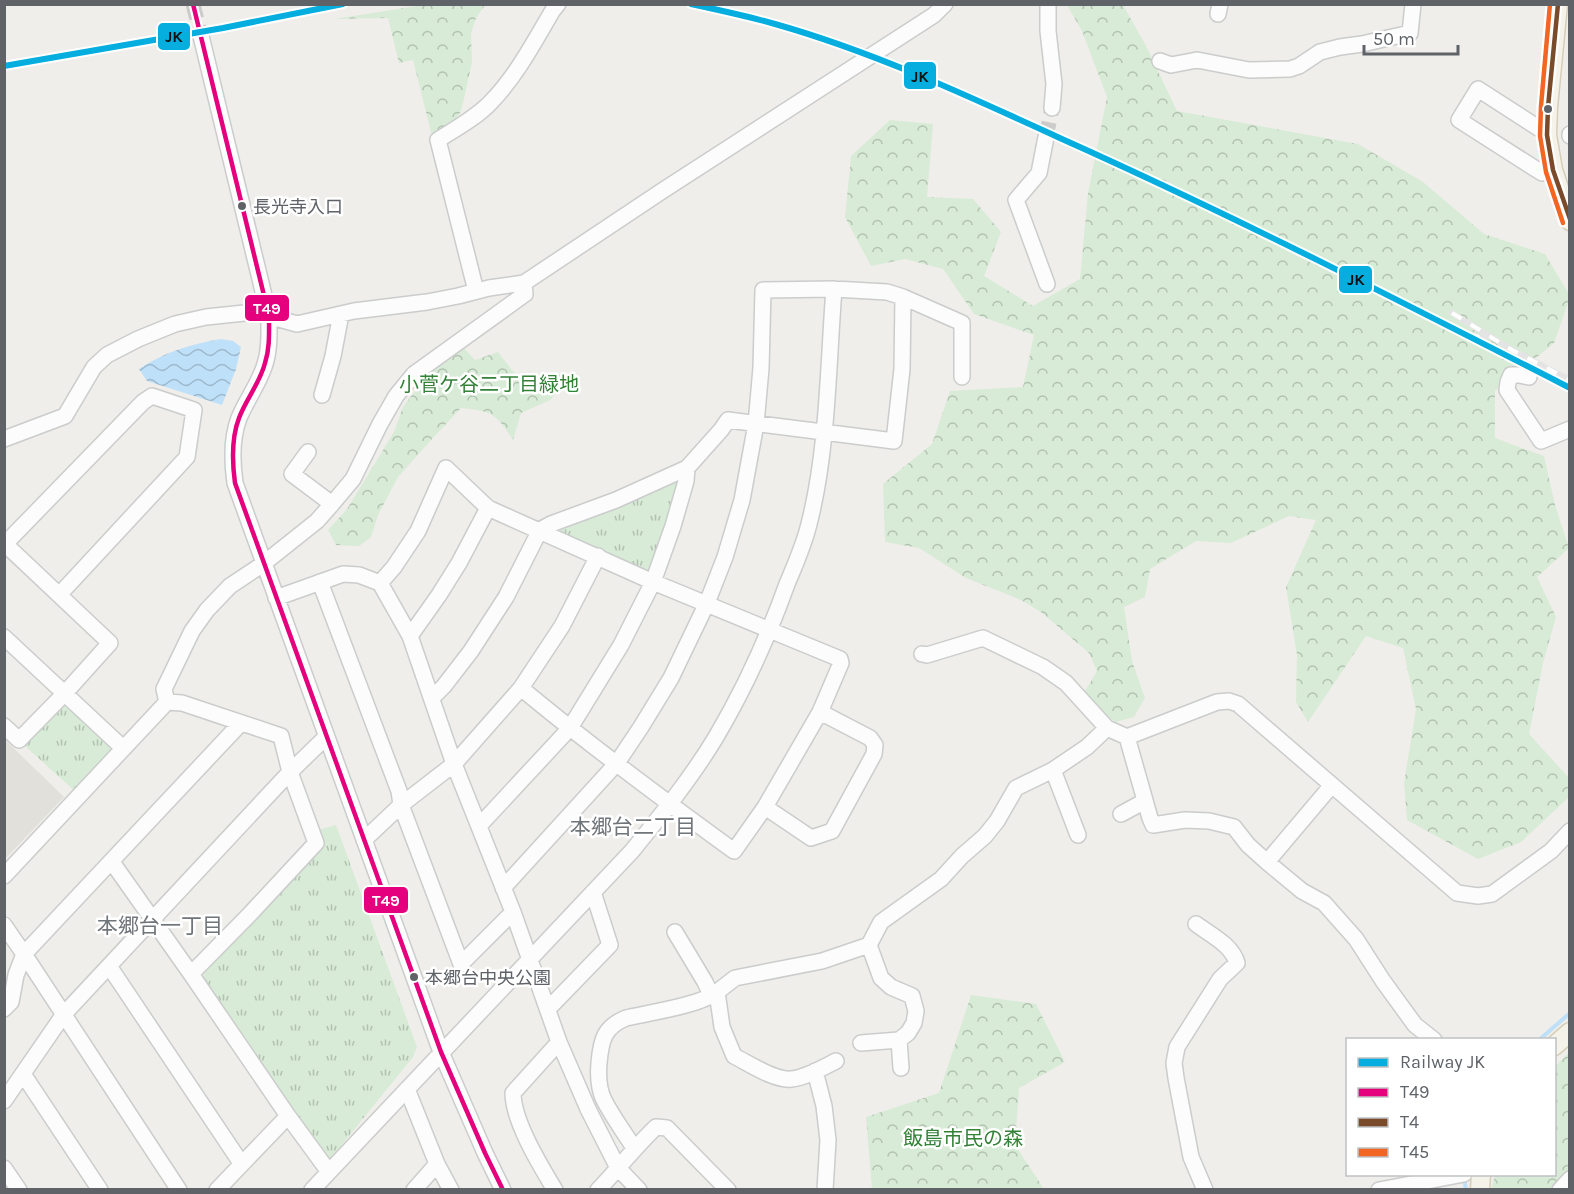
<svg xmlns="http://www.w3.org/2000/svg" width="1574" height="1194" viewBox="0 0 1574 1194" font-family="Karla,'Noto Sans JP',sans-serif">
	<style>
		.education { fill: #e2e0da }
		.grass { fill: url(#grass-tufts) }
		.forest { fill: url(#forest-crowns) }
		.water { fill: url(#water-waves) }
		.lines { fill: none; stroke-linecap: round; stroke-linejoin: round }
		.stream { stroke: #bfe0f9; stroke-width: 4 }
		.minor-tunnel { stroke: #cbcbca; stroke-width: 15; stroke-dasharray: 15 8; stroke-linecap: butt }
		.minor-casing { stroke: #cbcccc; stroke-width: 18 }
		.major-casing { stroke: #d7ceb8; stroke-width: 21 }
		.minor { stroke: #fdfcfc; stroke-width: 15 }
		.major { stroke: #f4f2e9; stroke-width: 18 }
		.rail-casing { stroke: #e4e4e4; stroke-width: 6 }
		.rail { stroke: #fff; stroke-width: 4; stroke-dasharray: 11; stroke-linecap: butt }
		.bus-1-casing { stroke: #fff; stroke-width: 9 }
		.bus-2-casing { stroke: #fff; stroke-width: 9 }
		.bus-3-casing { stroke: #fff; stroke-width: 9 }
		.bus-1 { stroke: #e5007d; stroke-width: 4.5 }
		.bus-2 { stroke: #7a4b2a; stroke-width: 4.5 }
		.bus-3 { stroke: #f26522; stroke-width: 4.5 }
		.rail-1-casing { stroke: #fff; stroke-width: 10 }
		.rail-1 { stroke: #05aedf; stroke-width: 6 }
		.bus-dot { fill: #5f6368; stroke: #fff; stroke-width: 2 }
		.labels { text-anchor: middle; stroke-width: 5; stroke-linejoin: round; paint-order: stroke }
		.bus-label { font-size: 18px; fill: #5f6368; stroke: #fff; text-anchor: start }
		.park-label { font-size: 20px; fill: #348238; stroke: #fff }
		.neighbourhood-label { font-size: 21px; fill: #70757a; stroke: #fff }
		.line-badge { stroke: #fff; stroke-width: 2 }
		.badge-label { font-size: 16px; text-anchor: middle; font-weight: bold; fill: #fff }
		.pale-badge-label { font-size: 16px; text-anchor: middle; font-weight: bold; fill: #111 }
	</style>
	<defs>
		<pattern id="grass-tufts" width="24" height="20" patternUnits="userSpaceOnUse" patternTransform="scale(1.5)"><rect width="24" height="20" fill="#d8ebd6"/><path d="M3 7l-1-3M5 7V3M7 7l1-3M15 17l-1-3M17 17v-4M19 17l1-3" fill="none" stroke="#b2c2b1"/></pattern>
		<pattern id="forest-crowns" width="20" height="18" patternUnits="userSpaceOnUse" patternTransform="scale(1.5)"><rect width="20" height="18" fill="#d8ebd6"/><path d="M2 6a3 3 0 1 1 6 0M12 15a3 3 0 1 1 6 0" fill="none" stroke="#b2c2b1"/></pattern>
		<pattern id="water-waves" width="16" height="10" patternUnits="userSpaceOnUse" patternTransform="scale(1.5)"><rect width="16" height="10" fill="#bfe0f9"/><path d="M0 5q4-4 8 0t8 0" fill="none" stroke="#9eb9cd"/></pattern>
	</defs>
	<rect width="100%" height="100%" fill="#efeeea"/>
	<path class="education" d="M5,740L64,797L5,859H4Z"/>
	<path class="grass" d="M672,479L678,481L679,488L653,567L649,571L644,570L558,534L556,530Z
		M68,701L115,748L78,794L25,746Z
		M336,825L417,1047L413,1057L331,1158L325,1157L202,979L204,974L320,845L318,830Z"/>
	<path class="forest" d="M423,5H485L476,18L471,33L472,62L464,99L460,113L450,127L432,136L413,60L399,63L388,18L334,19Z
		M1067,5H1123L1145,44L1177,111L1358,144L1423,182L1484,234L1545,254L1569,294V300L1554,343L1495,391V438L1544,456L1555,505L1569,548L1537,577L1556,617L1543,663L1529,734L1569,778V797L1521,842L1478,859L1407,820L1404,783L1416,709L1403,648L1366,636L1308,722L1296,702L1297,655L1286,587L1316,520L1289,516L1231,543L1196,541L1150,569L1145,597L1124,607L1132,661L1145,698L1134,717L1116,722L1103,714L1085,691L1097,671L1089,653L1041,612L1021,600L966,578L919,548L885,542L883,484L932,444L950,391L1023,387L1034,335L974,314L943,269L905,259L871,266L845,217L851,156L890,120L933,124L927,197L973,199L1001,232L984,276L1033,306L1080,279L1088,193L1107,97L1082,31Z
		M463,347L475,360L498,352L515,374L521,387L561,373L567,381L550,400L521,413L513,440C496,414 493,411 461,408L432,439L398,477L378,515L371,537L359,546L336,545L328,530L347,509L394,432L403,407L420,384L430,372Z
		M971,995L1036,1004L1065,1062L1019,1088L1015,1145L1044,1189H872L866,1117L939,1093Z
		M1569,1052V1176L1557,1189L1491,1190L1495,1175L1554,1174L1555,1067Z"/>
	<path class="water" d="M221,339L233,341L241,347L236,369L222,405L147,381L139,369C165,352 191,344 221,339Z"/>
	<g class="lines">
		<path class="stream" d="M1539,1040L1570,1013
			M1464,1178L1466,1190"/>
		<path class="minor-tunnel" d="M193,4L201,36
			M1046,137L1052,108"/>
		<defs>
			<path id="minor" d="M1048,4V31L1054,84L1052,108
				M1218,14L1220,4
				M201,36L269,316C269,332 270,351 264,367C258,385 246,401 239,418C231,439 232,462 235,483L441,1052L485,1153L503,1190
				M1160,61L1171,65L1197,60L1249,70L1290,69L1299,66L1320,52L1340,47L1362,44L1410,33L1413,4
				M1570,134V136
				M1547,135L1543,131L1478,89L1459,120L1542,173L1553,170
				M1046,137L1039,173L1016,200L1047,284
				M476,291L438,140C455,129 476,118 491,102C517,75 534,42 553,10L558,4
				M1529,377L1519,375H1511L1508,382L1507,390L1541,441L1570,429
				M322,395L333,356L341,314
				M4,439L65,416L94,367L107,355L138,339L175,324L206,317L254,312L297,324L354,311L427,302L458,296L489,288L524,283L662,191L934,15L945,4
				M308,452L292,474L332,504
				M4,545L143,402L152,396L194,410L187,457L59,595
				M320,582L399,791L401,805L461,964L513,912
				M380,583L394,567L418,531L446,468L488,508L653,582L840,659L841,663L820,712L870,738L875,745L874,754L832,831L811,838L765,807
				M276,598L343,574L359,575L380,583L410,636L454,764L513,912L559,1042L588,1109L618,1168L639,1190
				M410,636L439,595L459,563L488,508
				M4,637L123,748
				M922,654L927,655L983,638L1043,667L1066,683L1107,728
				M521,688C589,745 661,798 734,851L765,807L820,712
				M432,698L444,686L471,651L506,597L540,530L551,524L616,500L687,468L721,430L728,420L894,441L902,369L903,297
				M167,702L164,689L192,631L207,610L230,586L263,564L317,521L332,504L353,479L380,424L396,396L414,374L525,294L524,283
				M4,726L19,740L65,693L110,643L5,544
				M1127,737L1150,818L1153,825L1185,820L1209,821L1234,827L1248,845L1267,862L1302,891L1324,903L1356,939L1383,981L1415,1025L1434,1040
				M1053,770L1078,835
				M1121,814L1145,801
				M479,826L570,728L621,645L653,582L673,526L686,481L687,468
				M364,840L401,805L454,764L521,688L562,626L598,556
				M112,862L191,974L288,1116L329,1172
				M1267,862L1332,785
				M4,876L167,702L182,703L281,736L290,772L316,843L250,914L191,974
				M503,888L617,763L641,727L671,678L707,603L725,557L742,500L756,424L761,368L763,290L834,289L887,292L903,297L962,323V377
				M1196,924C1211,935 1232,945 1237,963L1220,979L1177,1047L1174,1063L1176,1078L1191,1157L1205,1190
				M4,925L24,954L16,975L11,1002L4,1009
				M675,932L705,982L712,997
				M109,966L241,1163
				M717,992L735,978L822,961L869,945L881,922L941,879L962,856L985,836L997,821L1016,788L1053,770L1087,747L1107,728L1127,737L1217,702L1229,701L1238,704L1457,893L1478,896L1492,894L1551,851L1570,831
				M548,1009L610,945L593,892
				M899,1040L901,1068
				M861,1043L899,1040L908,1033L914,1023L916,1011L912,996L891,987L881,978L869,945
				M815,1071L824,1106L828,1140L825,1190
				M23,1074L100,1190
				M407,1089L437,1164L451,1190
				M4,1101L64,1014L290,772L326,737
				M634,1148C624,1132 612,1116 604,1100C598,1088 598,1075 599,1063C601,1040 604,1027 626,1018C648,1013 701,1005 717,992L722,1027L734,1056C748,1063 775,1081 791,1079C805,1078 824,1067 836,1061
				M4,1168L19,1190
				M179,1190L24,954L241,723
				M217,1190L288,1116
				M312,1190L632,851C662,814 692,777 716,737C745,688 768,637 787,584C795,565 804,545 809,524C828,450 828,365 834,289
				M414,1190L437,1164
				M555,1190C540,1165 513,1121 513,1093L559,1042
				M598,1190C618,1169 635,1147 656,1127L667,1128L728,1190
				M1379,1190L1464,1174
				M1560,1190L1570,1179"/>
			<path id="major" d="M1558,4L1548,107L1547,135L1553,170L1570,221
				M1554,1046L1570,1032
				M1480,1190L1481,1174"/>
		</defs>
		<use href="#minor" class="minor-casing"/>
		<use href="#major" class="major-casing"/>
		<use href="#minor" class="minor"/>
		<use href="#major" class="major"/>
		<defs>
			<path id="rail" d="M1452,313L1512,350L1570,380
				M1448,326L1484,339"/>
		</defs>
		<use href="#rail" class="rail-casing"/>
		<use href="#rail" class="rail"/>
		<defs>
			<path id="bus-1" d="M193,4L269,316C269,332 270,348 265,363C260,383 246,399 239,418C231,439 232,461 235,483L441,1052L485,1153L503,1190"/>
			<path id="bus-2" d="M1558,4L1548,107L1547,135L1553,170L1570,219"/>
			<path id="bus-3" d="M1550,4L1541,106L1540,136L1546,172L1563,223"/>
		</defs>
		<use href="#bus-1" class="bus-1-casing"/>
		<use href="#bus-2" class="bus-2-casing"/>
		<use href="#bus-3" class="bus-3-casing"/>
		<use href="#bus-1" class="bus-1"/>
		<use href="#bus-2" class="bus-2"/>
		<use href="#bus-3" class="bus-3"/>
		<defs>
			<path id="rail-1" d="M691,4C719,10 747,16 775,24C874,52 968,96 1062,139C1234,216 1402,302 1570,388
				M4,66L223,28L343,4"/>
		</defs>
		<use href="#rail-1" class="rail-1-casing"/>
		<use href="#rail-1" class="rail-1"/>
	</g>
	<g class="bus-dot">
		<circle cx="1548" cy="109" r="5"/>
		<circle cx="242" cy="206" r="5"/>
		<circle cx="414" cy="977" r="5"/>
	</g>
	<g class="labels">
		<g class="bus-label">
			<text x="253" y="213">長光寺入口</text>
			<text x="425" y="984">本郷台中央公園</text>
		</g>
		<g class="park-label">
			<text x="489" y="391">小菅ケ谷二丁目緑地</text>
			<text x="963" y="1145">飯島市民の森</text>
		</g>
		<g class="neighbourhood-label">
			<text x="633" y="834">本郷台二丁目</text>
			<text x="160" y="933">本郷台一丁目</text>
		</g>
	</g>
	<g class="line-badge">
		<rect x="157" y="22" width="34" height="29" rx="6" fill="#05aedf"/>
		<rect x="903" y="61" width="34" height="29" rx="6" fill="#05aedf"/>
		<rect x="1338" y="265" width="35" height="29" rx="6" fill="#05aedf"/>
		<rect x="244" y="294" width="46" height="28" rx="6" fill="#e5007d"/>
		<rect x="363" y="886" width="46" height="28" rx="6" fill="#e5007d"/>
	</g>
	<g class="badge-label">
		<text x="267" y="314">T49</text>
		<text x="386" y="906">T49</text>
	</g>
	<g class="pale-badge-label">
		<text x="174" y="42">JK</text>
		<text x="920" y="82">JK</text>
		<text x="1356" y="285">JK</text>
	</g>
	<rect width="1574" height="1194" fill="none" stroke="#5f6368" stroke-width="12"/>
	<rect x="1346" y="1038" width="210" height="138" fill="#ffffff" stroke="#bfc1c3" stroke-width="1.5"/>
	<rect x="1358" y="1058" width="30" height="9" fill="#05aedf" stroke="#bfc1c3" stroke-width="1.5"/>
	<text x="1400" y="1068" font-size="18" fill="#5f6368">Railway JK</text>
	<rect x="1358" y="1088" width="30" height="9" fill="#e5007d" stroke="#bfc1c3" stroke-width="1.5"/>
	<text x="1400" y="1098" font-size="18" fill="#5f6368">T49</text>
	<rect x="1358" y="1118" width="30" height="9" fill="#7a4b2a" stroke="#bfc1c3" stroke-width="1.5"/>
	<text x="1400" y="1128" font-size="18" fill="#5f6368">T4</text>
	<rect x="1358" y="1148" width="30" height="9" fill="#f26522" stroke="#bfc1c3" stroke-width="1.5"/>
	<text x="1400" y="1158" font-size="18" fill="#5f6368">T45</text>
	<path d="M1364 45v9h94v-9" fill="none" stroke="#5f6368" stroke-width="3"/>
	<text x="1373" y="45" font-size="18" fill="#5f6368" stroke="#ffffff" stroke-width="4.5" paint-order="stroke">50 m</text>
</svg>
